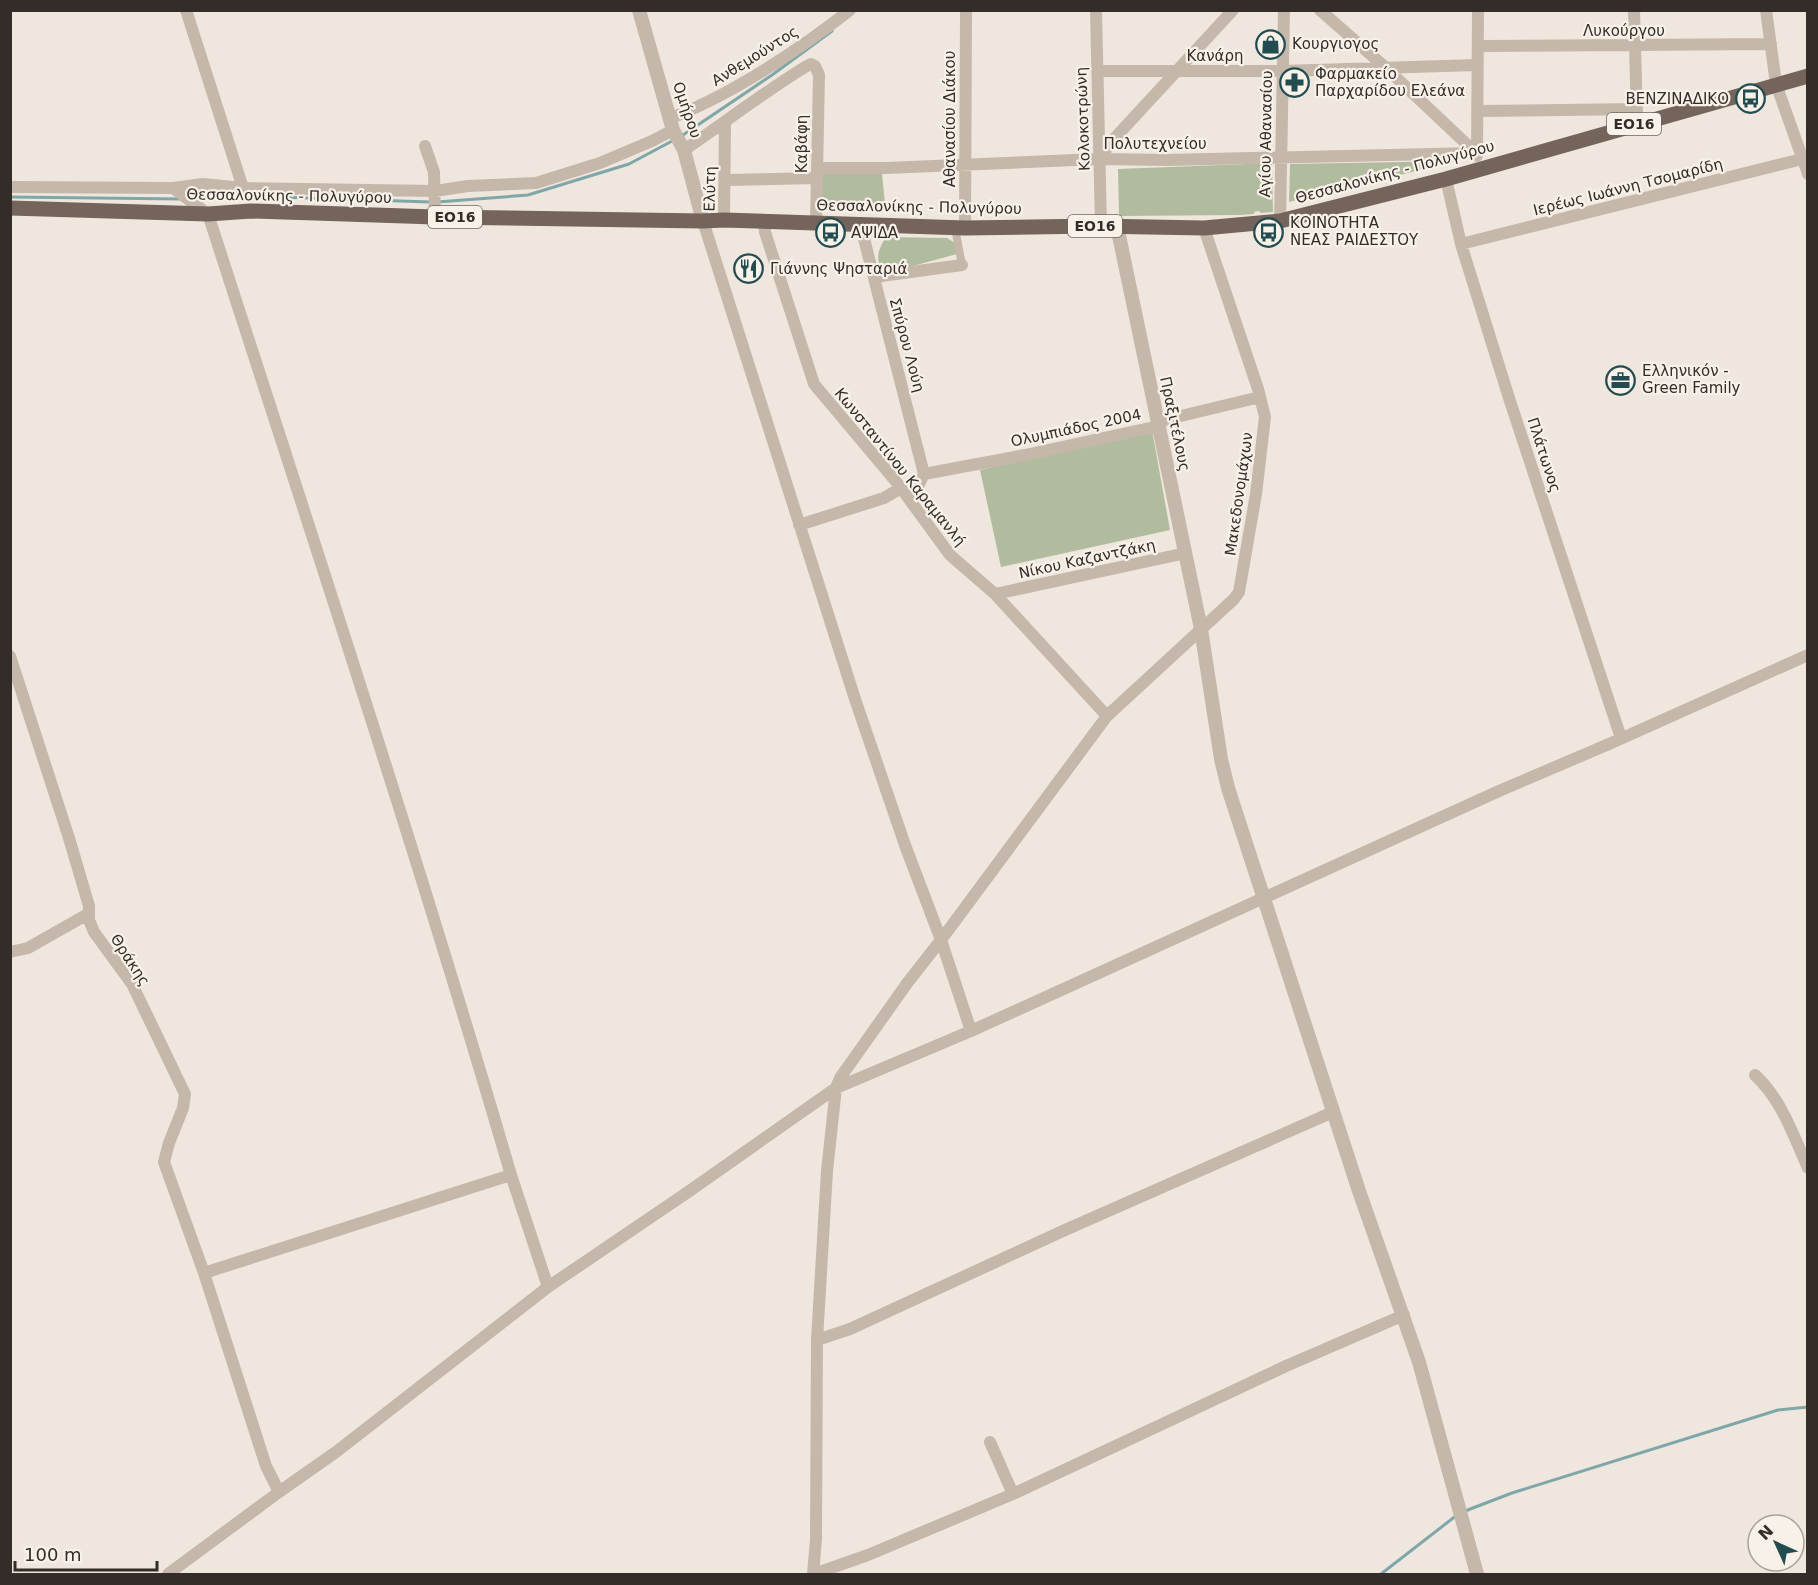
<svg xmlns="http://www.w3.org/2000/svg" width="1818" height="1585" viewBox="0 0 1818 1585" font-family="'DejaVu Sans',sans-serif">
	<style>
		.green { fill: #b1bc9e }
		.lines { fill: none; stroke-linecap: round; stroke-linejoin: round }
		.stream { stroke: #7fa6a8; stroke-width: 3 }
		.pedestrian { stroke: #c5b7aa; stroke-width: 8 }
		.minor { stroke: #c5b7aa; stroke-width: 12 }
		.tertiary { stroke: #c5b7aa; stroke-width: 14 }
		.primary { stroke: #74645b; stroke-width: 15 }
		.labels { text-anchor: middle; stroke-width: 4.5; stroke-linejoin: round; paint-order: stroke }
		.shield { fill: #f7f1e8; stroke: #6e6762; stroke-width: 1.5 }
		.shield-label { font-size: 14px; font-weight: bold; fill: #342c29 }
		.street-label { font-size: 15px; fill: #342c29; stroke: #f7f1e8 }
		.poi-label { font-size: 15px; fill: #342c29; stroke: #f7f1e8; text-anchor: start }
	</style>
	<rect width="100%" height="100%" fill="#efe7dd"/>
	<path class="green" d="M1457,161L1289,202L1290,164Z
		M1272,163L1273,212L1261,213L1259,211L1254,212V214L1240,215L1119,216L1118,169Z
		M819,173H882L885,204L821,206Z
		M886,237L947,238L955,243L957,254L887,273C873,263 878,249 886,237Z
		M1152,430L1170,530L1001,567L980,470Z"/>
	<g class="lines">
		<path class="stream" d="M680,137L772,75L832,31
			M10,197L181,199
			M194,199L249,196L430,202
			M437,202L528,195L629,164L674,140
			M1465,1511L1512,1493L1778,1410L1808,1407
			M1381,1574L1457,1515"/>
		<path class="pedestrian" d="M955,228L962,265"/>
		<path class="minor" d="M186,10L243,188
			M1096,10L1101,226
			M1320,10L1386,68L1476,153
			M1634,10L1637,116
			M1766,10L1776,84L1808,174
			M1478,46L1771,44
			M1097,71H1282L1477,65
			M1478,111L1637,109
			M671,118C731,95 799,50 850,10
			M425,146L434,172L435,217
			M684,150C724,123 763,93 805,67L811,64L815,66L819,75L816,223
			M1477,156L1478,10
			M1100,159L1112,141L1233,10
			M817,168H886L1099,159L1167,160L1476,153
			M1446,179L1461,244L1509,398L1621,738
			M725,180L817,178
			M10,187L173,188L203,184L243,188L435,191L468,186L536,183L600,163L652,141L673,130
			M173,188L208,214C311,533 417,853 511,1175L204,1273
			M724,220L725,122
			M1280,221L1284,10
			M764,222L765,232L814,384L898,484L950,555L995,594L1107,716
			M860,223L924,474
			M965,228L966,10
			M1204,228L1258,389L1265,417L1256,494L1239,592L1234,599L1107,716L941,940L971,1031L1499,791L1609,744L1808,655
			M1461,244L1802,159
			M874,277L962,265
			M911,501L924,474L1025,455L1159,426L1164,420L1260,397
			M799,525L884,498L901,488
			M995,594L1186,553
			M10,656L69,838L89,906V920L94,932L132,984L185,1094L183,1108L169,1143L164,1162L204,1273L266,1466L279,1492L168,1574
			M10,952L28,948L88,914
			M1755,1075C1782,1100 1793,1135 1808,1168
			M511,1175L548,1287L688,1192L836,1088L840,1078L908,982L941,940L905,845L855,699L703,221
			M817,1340L850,1329L1065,1230L1333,1112
			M990,1442L1013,1494
			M279,1492L336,1452L548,1287
			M813,1574L816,1539L817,1340L827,1171L836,1088L971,1031
			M814,1574L868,1555L1013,1494L1286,1366L1404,1315"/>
		<path class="tertiary" d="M639,10L673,130L684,150L703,221
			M1117,226L1201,629L1221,759L1228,788L1359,1191L1419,1362L1477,1574"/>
		<path class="primary" d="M10,208L208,214L251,211L435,217L703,221L724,220L965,228L1095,226L1204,228L1280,221L1446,179L1808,76"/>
	</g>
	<defs>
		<symbol id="shop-ring" viewBox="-11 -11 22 22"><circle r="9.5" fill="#f7f1e8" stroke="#234c50" stroke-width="1.5"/><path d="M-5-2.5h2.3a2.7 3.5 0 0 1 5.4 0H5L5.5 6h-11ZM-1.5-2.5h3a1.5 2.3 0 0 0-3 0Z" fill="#234c50"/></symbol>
		<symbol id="pharmacy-ring" viewBox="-11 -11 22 22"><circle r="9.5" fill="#f7f1e8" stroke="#234c50" stroke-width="1.5"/><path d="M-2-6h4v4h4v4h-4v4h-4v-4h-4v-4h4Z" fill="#234c50"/></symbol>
		<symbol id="bus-ring" viewBox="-11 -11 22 22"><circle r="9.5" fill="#f7f1e8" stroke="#234c50" stroke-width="1.5"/><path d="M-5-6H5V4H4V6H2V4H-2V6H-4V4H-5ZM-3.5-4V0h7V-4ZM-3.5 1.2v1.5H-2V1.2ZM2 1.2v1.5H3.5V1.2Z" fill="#234c50"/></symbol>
		<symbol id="restaurant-ring" viewBox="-11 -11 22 22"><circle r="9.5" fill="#f7f1e8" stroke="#234c50" stroke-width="1.5"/><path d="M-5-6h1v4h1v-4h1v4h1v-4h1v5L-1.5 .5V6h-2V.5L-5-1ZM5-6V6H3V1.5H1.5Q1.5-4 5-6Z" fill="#234c50"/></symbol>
		<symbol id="office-ring" viewBox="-11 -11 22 22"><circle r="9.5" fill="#f7f1e8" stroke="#234c50" stroke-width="1.5"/><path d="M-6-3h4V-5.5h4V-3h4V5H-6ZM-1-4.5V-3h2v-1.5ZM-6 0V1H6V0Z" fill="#234c50"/></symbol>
	</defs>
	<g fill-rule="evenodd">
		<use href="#shop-ring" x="1254" y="28" width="33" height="33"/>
		<use href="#pharmacy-ring" x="1278" y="66" width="33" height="33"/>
		<use href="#bus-ring" x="1734" y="82" width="33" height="33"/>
		<use href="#bus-ring" x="1252" y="216" width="33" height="33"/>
		<use href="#bus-ring" x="814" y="216" width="33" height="33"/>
		<use href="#restaurant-ring" x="732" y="252" width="33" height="33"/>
		<use href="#office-ring" x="1604" y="364" width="33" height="33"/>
	</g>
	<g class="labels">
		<g class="shield">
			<rect x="1607" y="113" width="54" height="22" rx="4.5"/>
			<rect x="428" y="206" width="54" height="22" rx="4.5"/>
			<rect x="1068" y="215" width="54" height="22" rx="4.5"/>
		</g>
		<g class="shield-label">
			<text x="1634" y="129">ΕΟ16</text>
			<text x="455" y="222">ΕΟ16</text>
			<text x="1095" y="231">ΕΟ16</text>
		</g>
		<g class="street-label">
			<text x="1624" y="36">Λυκούργου</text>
			<text transform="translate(755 56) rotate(-32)" y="5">Ανθεμούντος</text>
			<text x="1215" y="61">Κανάρη</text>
			<text transform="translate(687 110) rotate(71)" y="5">Ομήρου</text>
			<text transform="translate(950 119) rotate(-90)" y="5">Αθανασίου Διάκου</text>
			<text transform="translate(1083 119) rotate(-92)" y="5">Κολοκοτρώνη</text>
			<text transform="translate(1266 134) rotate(-89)" y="5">Αγίου Αθανασίου</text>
			<text transform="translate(802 144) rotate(-90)" y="5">Καβάφη</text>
			<text x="1155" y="149">Πολυτεχνείου</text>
			<text transform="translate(1395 172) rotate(-15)" y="5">Θεσσαλονίκης - Πολυγύρου</text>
			<text transform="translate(1628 187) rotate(-14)" y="5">Ιερέως Ιωάννη Τσομαρίδη</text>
			<text transform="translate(710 189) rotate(-89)" y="5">Ελύτη</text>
			<text transform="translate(289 196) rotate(1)" y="5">Θεσσαλονίκης - Πολυγύρου</text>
			<text transform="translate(919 207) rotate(1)" y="5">Θεσσαλονίκης - Πολυγύρου</text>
			<text transform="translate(907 345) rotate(75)" y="5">Σπύρου Λούη</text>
			<text transform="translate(1175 424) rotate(78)" y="5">Πραξιτέλους</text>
			<text transform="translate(1076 428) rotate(-12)" y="5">Ολυμπιάδος 2004</text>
			<text transform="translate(1544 455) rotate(72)" y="5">Πλάτωνος</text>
			<text transform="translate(900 467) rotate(51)" y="5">Κωνσταντίνου Καραμανλή</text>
			<text transform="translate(1239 494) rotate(-82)" y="5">Μακεδονομάχων</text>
			<text transform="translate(1087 559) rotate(-12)" y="5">Νίκου Καζαντζάκη</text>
			<text transform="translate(130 960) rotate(57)" y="5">Θράκης</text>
		</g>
		<g class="poi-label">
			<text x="1292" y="49">Κουργιογος</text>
			<text x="1315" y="79">Φαρμακείο<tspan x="1315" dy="17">Παρχαρίδου Ελεάνα</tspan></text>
			<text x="1729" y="104" text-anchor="end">ΒΕΝΖΙΝΑΔΙΚΟ</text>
			<text x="1290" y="228">ΚΟΙΝΟΤΗΤΑ<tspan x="1290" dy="17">ΝΕΑΣ ΡΑΙΔΕΣΤΟΥ</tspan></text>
			<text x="851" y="238">ΑΨΙΔΑ</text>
			<text x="770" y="274">Γιάννης Ψησταριά</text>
			<text x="1642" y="376">Ελληνικόν -<tspan x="1642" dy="17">Green Family</tspan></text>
		</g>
	</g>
	<rect width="1818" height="1585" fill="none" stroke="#342c29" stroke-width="24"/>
	<g transform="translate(1776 1543) rotate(315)"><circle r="28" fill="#f7f1e8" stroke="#a9a29c" stroke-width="1.5"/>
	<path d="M0-4.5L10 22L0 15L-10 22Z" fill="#234c50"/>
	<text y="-9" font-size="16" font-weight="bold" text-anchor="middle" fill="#342c29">N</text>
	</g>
	<path d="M15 1561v9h142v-9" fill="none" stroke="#342c29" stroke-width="3"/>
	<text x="24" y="1561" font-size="18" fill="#342c29" stroke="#f7f1e8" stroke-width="4.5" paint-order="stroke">100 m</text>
</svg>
